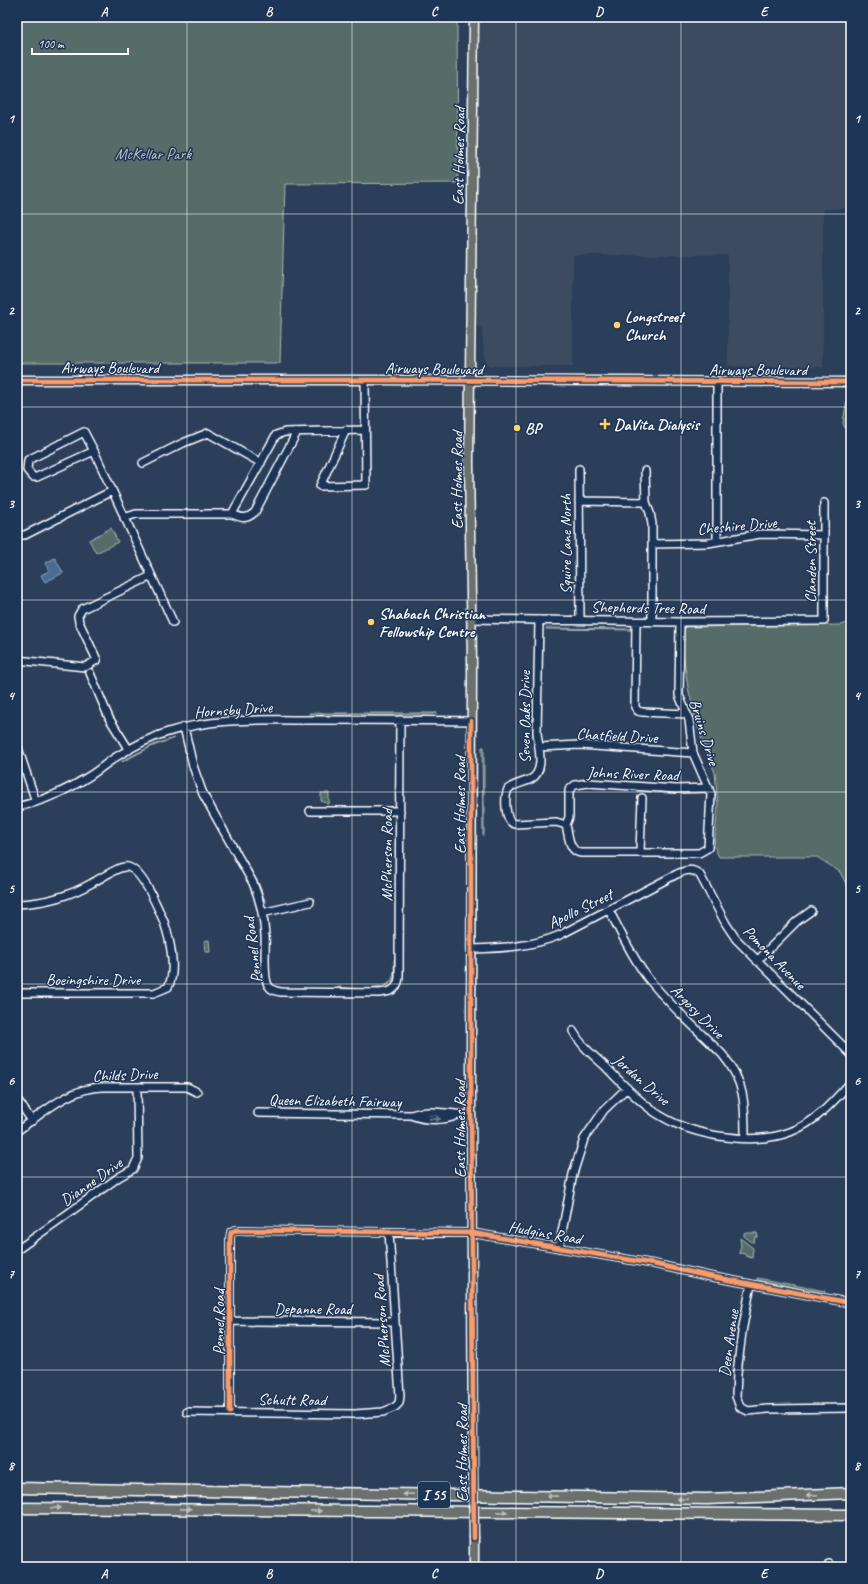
<svg xmlns="http://www.w3.org/2000/svg" width="868" height="1584" viewBox="0 0 868 1584" font-family="Caveat,sans-serif">
	<style>
		.built { fill: #3c4b60 }
		.green { fill: #576c67; stroke: #abb6b3 }
		.water { fill: #496c90; stroke: #92a7bc }
		.lines { fill: none; stroke-linecap: round; stroke-linejoin: round }
		.minor-casing { stroke: #fff; stroke-width: 10 }
		.major-casing { stroke: #fff; stroke-width: 11 }
		.highway-casing { stroke: #fff; stroke-width: 13 }
		.minor { stroke: #1d3557; stroke-width: 7 }
		.major { stroke: #6b706d; stroke-width: 8 }
		.highway { stroke: #6b706d; stroke-width: 10 }
		.major-bridge-casing { stroke: #fff; stroke-width: 11; stroke-linecap: butt }
		.major-bridge { stroke: #6b706d; stroke-width: 8 }
		.cycleway-casing { stroke: #1d3557; stroke-width: 8 }
		.cycleway { stroke: #fa9b69; stroke-width: 5 }
		.oneway { fill: #6c7c92 }
		.oneway2 { fill: #bcbfbd }
		.grid { fill: none; stroke: #fff; stroke-width: 1; stroke-opacity: 0.55 }
		.poi-dot { fill: #ffd166; stroke: #1d3557; stroke-width: 1.5 }
		.labels { text-anchor: middle; stroke-width: 3; stroke-linejoin: round; paint-order: stroke }
		.shield { fill: #1d3557; stroke: #bbc2cd; stroke-width: 1 }
		.shield-label { font-size: 15px; font-weight: bold; fill: #fff }
		.park-label { font-size: 16px; fill: #bcc4c2; stroke: #1d3557 }
		.street-label { font-size: 16px; fill: #fff; stroke: #1d3557 }
		.poi-label { font-size: 16px; font-weight: bold; fill: #fff; stroke: #1d3557; text-anchor: start }
		.neatline { fill: none; stroke: #fff; stroke-width: 1.5 }
		.grid-label { font-size: 13px; text-anchor: middle; font-weight: bold; fill: #fff }
	</style>
	<rect width="100%" height="100%" fill="#2b3f5b"/>
	<filter id="ink" filterUnits="userSpaceOnUse"><feTurbulence type="fractalNoise" baseFrequency=".025" numOctaves="2"/><feDisplacementMap in="SourceGraphic" scale="8" xChannelSelector="R" yChannelSelector="G"/><feConvolveMatrix kernelMatrix="1 2 1 2 8 2 1 2 1" color-interpolation-filters="sRGB"/></filter>
	<g filter="url(#ink)">
		<path class="built" d="M478,17H851V208L823,209V367L728,366V255H573V366H491L486,362L483,345L482,327L475,326Z"/>
		<path class="green" d="M17,17H457L458,183L285,184L280,363H17Z
			M847,398H851V442L843,423Z
			M111,528L118,542L96,553L89,540Z
			M851,608V894L840,872L817,857H719L714,846L718,805L715,773L699,732L688,688L682,645L685,627L842,625L851,621Z
			M546,628L630,629L631,630L546,629Z
			M309,713H437L431,714H309Z
			M174,738L151,747L122,762V761L153,745Z
			M482,747H484V835H483Z
			M321,793H329V804L321,801Z
			M244,859H245L259,884L266,903Z
			M209,940L210,952H205L204,941Z
			M395,959C395,965 396,973 394,978C387,994 353,989 338,989V987C352,988 386,993 392,979C395,973 394,966 394,960Z
			M744,1233H757L758,1237H755L754,1242H752L744,1236Z
			M740,1238L753,1248L752,1258L746,1256L745,1254L739,1253L741,1246Z
			M757,1278L825,1291L824,1293L757,1280Z"/>
		<path class="water" d="M55,558L63,573L45,582L41,575L49,571L45,563Z"/>
		<g class="lines">
			<defs>
				<path id="minor" d="M717,382V541
					M346,430L320,486L366,485L365,380
					M94,451L37,477H33L27,470L28,460L84,432L94,451L173,622
					M143,463L183,443L208,433L261,463
					M579,469L580,620
					M645,471L646,502L650,513L652,524V622
					M579,501L646,502
					M232,514C242,518 246,520 255,512L297,432
					M124,518L136,514H232L276,435L285,432L365,430
					M17,535H25L112,491
					M652,544L708,543L760,534L824,535
					M471,619L680,622L824,621V503
					M539,620L537,732C538,746 546,771 531,779C523,783 514,784 508,789C504,798 505,821 514,824L556,822L566,825C569,835 568,851 581,853H699L708,848L711,794L693,753L689,720L679,695L680,622
					M636,622L635,707L638,711L642,712L687,714
					M17,660L85,667L97,660L79,622L78,616L82,609L151,576
					M90,673L109,718L129,750
					M184,727L193,766L203,794L253,883C260,900 264,917 265,935C266,946 263,976 268,985C271,990 275,991 281,992L379,993C391,992 397,990 399,978L400,720
					M17,745L36,802
					M539,747L580,745L693,753
					M17,807C44,801 68,790 91,775C100,769 107,763 116,757C132,747 149,738 168,732C215,717 265,720 314,720C367,720 419,720 471,721
					M310,811H400
					M566,825L569,817V790L575,785L588,783L676,789L709,788
					M640,852L642,798
					M17,904C45,903 68,897 92,883C100,879 120,865 128,867C143,871 158,908 164,922C170,939 177,971 168,987L154,993H17
					M609,910C621,933 632,957 647,977C669,1005 697,1029 722,1054C745,1081 745,1104 745,1137
					M262,913L310,902
					M472,949C503,948 531,947 560,935L677,874C686,870 692,868 700,875L726,924L736,939L851,1054
					M757,961L797,921L811,911
					M573,1031C581,1046 594,1056 606,1067C621,1083 642,1105 661,1116C694,1136 753,1146 790,1132C815,1123 834,1101 851,1082
					M17,1099L32,1121
					M258,1113L411,1115C431,1108 451,1115 471,1115
					M411,1115C426,1121 444,1121 458,1115
					M17,1131C43,1113 69,1088 102,1087H187L197,1092
					M559,1248L573,1174L584,1139L604,1110L627,1088
					M17,1250L119,1177L133,1169L138,1158L137,1087
					M751,1284L742,1332L737,1373L736,1396L740,1407L748,1411L768,1409L851,1408
					M230,1321L395,1322
					M187,1412L355,1414L383,1412L395,1407L399,1403L400,1396L389,1232
					M230,1412V1239L231,1232L236,1230L472,1233L654,1264L708,1276L851,1303
					M829,1564V1567"/>
				<path id="major" d="M17,380H365L851,382
					M473,1467L471,1083L472,662L469,462L474,17
					M474,1567V1538"/>
				<path id="highway" d="M17,1488L707,1499L851,1493
					M17,1508L851,1515"/>
			</defs>
			<use href="#minor" class="minor-casing"/>
			<use href="#major" class="major-casing"/>
			<use href="#highway" class="highway-casing"/>
			<use href="#minor" class="minor"/>
			<use href="#major" class="major"/>
			<use href="#highway" class="highway"/>
			<defs>
				<path id="major-bridge" d="M473,1467L474,1538"/>
			</defs>
			<use href="#major-bridge" class="major-bridge-casing"/>
			<use href="#major-bridge" class="major-bridge"/>
			<defs>
				<path id="cycleway" d="M17,380H365L851,382
					M471,721V1115L474,1538
					M230,1412V1239L231,1232L236,1230L472,1233L654,1264L708,1276L851,1303"/>
			</defs>
			<use href="#cycleway" class="cycleway-casing"/>
			<use href="#cycleway" class="cycleway"/>
		</g>
		<defs><path id="oneway-solid" d="M-6-.8H1V-3.2L6.5 0L1 3.2V.8H-6Z"/></defs>
		<use class="oneway" href="#oneway-solid" transform="translate(435 1119) rotate(1)"/>
		<g class="oneway2">
			<use href="#oneway-solid" transform="translate(408 1494) rotate(-179)"/>
			<use href="#oneway-solid" transform="translate(812 1495) rotate(178)"/>
			<use href="#oneway-solid" transform="translate(552 1496) rotate(-179)"/>
			<use href="#oneway-solid" transform="translate(682 1499) rotate(-179)"/>
			<use href="#oneway-solid" transform="translate(56 1508) rotate(1)"/>
			<use href="#oneway-solid" transform="translate(186 1509) rotate(1)"/>
			<use href="#oneway-solid" transform="translate(316 1511) rotate(1)"/>
			<use href="#oneway-solid" transform="translate(502 1512) rotate(1)"/>
		</g>
	</g>
	<path class="grid" d="M187,17V1567M352,17V1567M516,17V1567M681,17V1567M17,214H851M17,407H851M17,600H851M17,792H851M17,984H851M17,1177H851M17,1370H851"/>
	<g class="poi-dot">
		<circle cx="617" cy="325" r="4"/>
		<path d="M603 418h4v4h4v4h-4v4h-4v-4h-4v-4h4z"/>
		<circle cx="517" cy="428" r="4"/>
		<circle cx="371" cy="622" r="4"/>
	</g>
	<g class="labels">
		<rect class="shield" x="418" y="1482" width="32" height="26" rx="3"/>
		<g class="shield-label">
			<text x="434" y="1500">I 55</text>
		</g>
		<g class="park-label">
			<text x="153" y="159">McKellar Park</text>
		</g>
		<g class="street-label">
			<text transform="translate(458 156) rotate(-89)" y="6">East Holmes Road</text>
			<text x="110" y="373">Airways Boulevard</text>
			<text transform="translate(434 368) rotate(1)" y="6">Airways Boulevard</text>
			<text x="758" y="375">Airways Boulevard</text>
			<text transform="translate(456 480) rotate(-90)" y="6">East Holmes Road</text>
			<text transform="translate(737 525) rotate(-5)" y="6">Cheshire Drive</text>
			<text transform="translate(565 544) rotate(-90)" y="6">Squire Lane North</text>
			<text transform="translate(810 562) rotate(-90)" y="6">Clanden Street</text>
			<text transform="translate(648 607) rotate(1)" y="6">Shepherds Tree Road</text>
			<text transform="translate(233 709) rotate(-4)" y="6">Hornsby Drive</text>
			<text transform="translate(524 717) rotate(-90)" y="6">Seven Oaks Drive</text>
			<text transform="translate(705 732) rotate(73)" y="6">Bruins Drive</text>
			<text transform="translate(617 735) rotate(3)" y="6">Chatfield Drive</text>
			<text transform="translate(633 773) rotate(2)" y="6">Johns River Road</text>
			<text transform="translate(459 805) rotate(-90)" y="6">East Holmes Road</text>
			<text transform="translate(386 855) rotate(-90)" y="6">McPherson Road</text>
			<text transform="translate(580 908) rotate(-26)" y="6">Apollo Street</text>
			<text transform="translate(252 950) rotate(-97)" y="6">Pennel Road</text>
			<text transform="translate(775 957) rotate(46)" y="6">Pomona Avenue</text>
			<text x="93" y="985">Boeingshire Drive</text>
			<text transform="translate(698 1011) rotate(45)" y="6">Argosy Drive</text>
			<text transform="translate(125 1074) rotate(-2)" y="6">Childs Drive</text>
			<text transform="translate(642 1079) rotate(41)" y="6">Jordan Drive</text>
			<text transform="translate(335 1100) rotate(1)" y="6">Queen Elizabeth Fairway</text>
			<text transform="translate(459 1129) rotate(-90)" y="6">East Holmes Road</text>
			<text transform="translate(91 1181) rotate(-35)" y="6">Dianne Drive</text>
			<text transform="translate(545 1232) rotate(10)" y="6">Hudgins Road</text>
			<text x="313" y="1314">Depanne Road</text>
			<text transform="translate(381 1321) rotate(-94)" y="6">McPherson Road</text>
			<text transform="translate(218 1322) rotate(-90)" y="6">Pennel Road</text>
			<text transform="translate(728 1343) rotate(-82)" y="6">Deen Avenue</text>
			<text transform="translate(292 1399) rotate(1)" y="6">Schutt Road</text>
			<text transform="translate(461 1453) rotate(-90)" y="6">East Holmes Road</text>
		</g>
		<g class="poi-label">
			<text x="625" y="322">Longstreet<tspan x="625" dy="18">Church</tspan></text>
			<text x="614" y="430">DaVita Dialysis</text>
			<text x="525" y="434">BP</text>
			<text x="379" y="619">Shabach Christian<tspan x="379" dy="18">Fellowship Centre</tspan></text>
		</g>
	</g>
	<rect width="868" height="1584" fill="none" stroke="#1d3557" stroke-width="44"/>
	<path d="M32 48v6h96v-6" fill="none" stroke="#ffffff" stroke-width="2"/>
	<text x="38" y="48" font-size="12" fill="#ffffff" stroke="#1d3557" stroke-width="3" paint-order="stroke">100 m</text>
	<rect x="22" y="22" width="824" height="1540" class="neatline"/>
	<g class="grid-label">
		<text x="104" y="16">A</text>
		<text x="269" y="16">B</text>
		<text x="434" y="16">C</text>
		<text x="599" y="16">D</text>
		<text x="764" y="16">E</text>
		<text x="11" y="123">1</text>
		<text x="857" y="123">1</text>
		<text x="11" y="315">2</text>
		<text x="857" y="315">2</text>
		<text x="11" y="508">3</text>
		<text x="857" y="508">3</text>
		<text x="11" y="700">4</text>
		<text x="857" y="700">4</text>
		<text x="11" y="893">5</text>
		<text x="857" y="893">5</text>
		<text x="11" y="1085">6</text>
		<text x="857" y="1085">6</text>
		<text x="11" y="1278">7</text>
		<text x="857" y="1278">7</text>
		<text x="11" y="1470">8</text>
		<text x="857" y="1470">8</text>
		<text x="104" y="1578">A</text>
		<text x="269" y="1578">B</text>
		<text x="434" y="1578">C</text>
		<text x="599" y="1578">D</text>
		<text x="764" y="1578">E</text>
	</g>
</svg>
